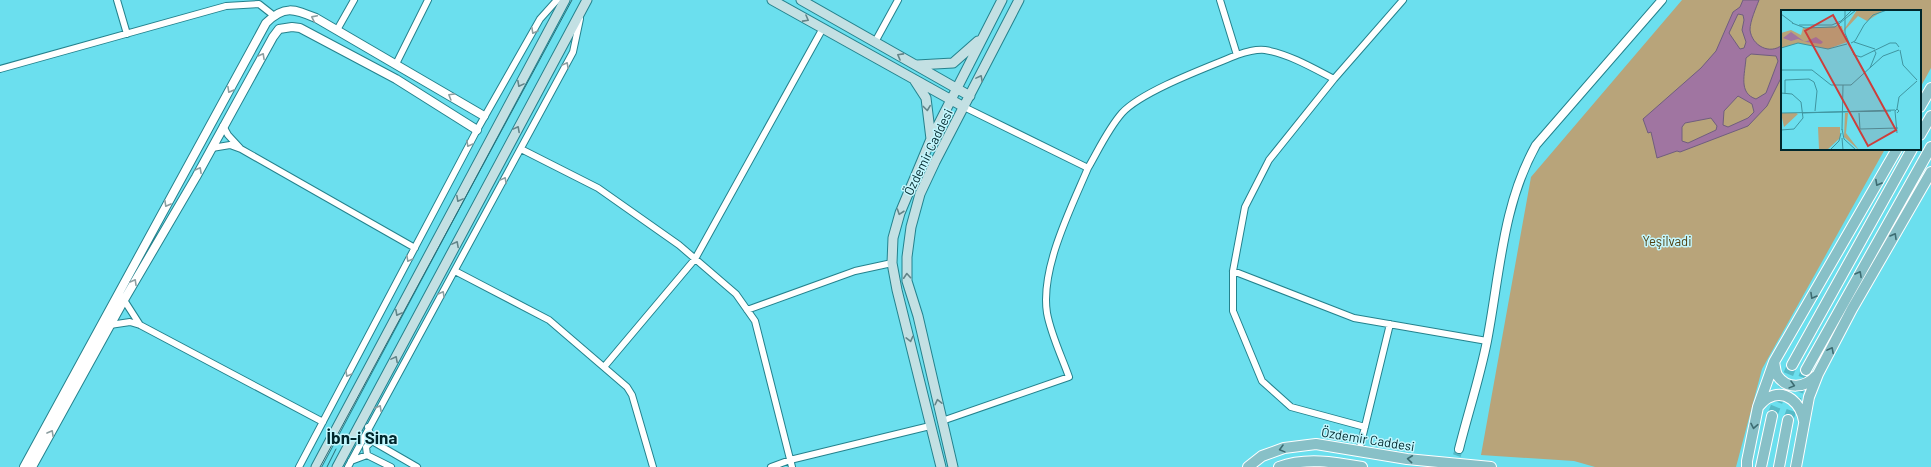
<svg xmlns="http://www.w3.org/2000/svg" width="1931" height="467" viewBox="0 0 1931 467" font-family="Barlow,sans-serif">
	<style>
		.green { fill: #b8a47a }
		.water { fill: #a075a1; stroke: #705e7e; fill-rule: evenodd }
		.lines { fill: none; stroke-linecap: round; stroke-linejoin: round }
		.tertiary-tunnel { stroke: #56bac7; stroke-width: 8; stroke-dasharray: 8 4; stroke-linecap: butt }
		.primary-tunnel { stroke: #56bac7; stroke-width: 10; stroke-dasharray: 10 5; stroke-linecap: butt }
		.minor-casing { stroke: #24828d; stroke-width: 8 }
		.tertiary-casing { stroke: #24828d; stroke-width: 10 }
		.secondary-casing { stroke: #24828d; stroke-width: 11 }
		.primary-casing { stroke: #fff; stroke-width: 12 }
		.minor { stroke: #fff; stroke-width: 6 }
		.tertiary { stroke: #fff; stroke-width: 8 }
		.secondary { stroke: #c3e0e3; stroke-width: 9 }
		.primary { stroke: #88c0c7; stroke-width: 10 }
		.tram { stroke: #296d76; stroke-width: 1 }
		.oneway { stroke: #8c9ea0 }
		.oneway2 { stroke: #628488 }
		.oneway3 { stroke: #3d6c72 }
		.labels { text-anchor: middle; stroke-width: 3; stroke-linejoin: round; paint-order: stroke }
		.street-label { font-size: 13px; fill: #00272c; stroke: #c3f7fe }
		.park-label { font-size: 13px; fill: #524012; stroke: #c3f7fe }
		.district-label { font-size: 17px; font-weight: bold; fill: #00272c; stroke: #c3f7fe }
		.inset-road { fill: none; stroke: #4095a0; stroke-width: 1 }
		.view { fill: #cd3e3b; fill-opacity: 0.15; stroke: #cd3e3b; stroke-width: 2 }
		.inset-edge { fill: none; stroke: #00272c; stroke-width: 2 }
	</style>
	<rect width="100%" height="100%" fill="#6bdfee"/>
	<path class="green" d="M1682,0H1931V68L1920,88V11H1782V149H1885L1762,369L1736,467H1595L1574,461L1481,455L1531,177Z"/>
	<path class="water" d="M1743,0H1759C1756,8 1750,21 1750,30C1752,46 1770,55 1782,45V76L1767,106L1748,126L1680,152L1677,151L1657,158L1651,132L1648,133L1643,119L1701,68L1716,51L1733,12L1740,7ZM1738,14L1743,15L1744,20L1742,30L1746,42L1744,48L1740,49L1729,33ZM1751,54L1776,56L1778,61L1766,93L1756,99C1738,93 1745,74 1746,58ZM1738,96L1752,104L1754,112L1748,118L1728,127L1723,125L1724,111ZM1711,118L1717,126L1716,130L1688,143L1682,141V127L1685,123Z"/>
	<g class="lines">
		<path class="tertiary-tunnel" d="M1453,467L1459,449"/>
		<path class="primary-tunnel" d="M1772,416L1792,365
			M1788,420L1806,370"/>
		<defs>
			<path id="minor" d="M117,0L127,34
				M1220,0L1237,55
				M337,30L354,0
				M875,42L898,0
				M396,64L428,0
				M0,69L226,6L259,4L273,15
				M964,107L1088,168C1099,149 1108,129 1122,113C1142,91 1208,67 1237,55C1246,52 1255,49 1265,50C1289,54 1313,68 1334,79
				M223,126L228,135L240,148
				M212,148L230,145L241,149L415,248
				M521,149L598,188L679,245L736,294L755,321L792,467
				M455,271L549,320L627,387L632,395L653,467
				M1233,271L1354,318L1487,341
				M124,300L140,325
				M747,310L855,271L892,263
				M110,325L130,322L140,325L323,422
				M604,367L695,259L823,28
				M942,421L1069,377C1062,357 1051,335 1047,313C1040,269 1071,208 1088,168
				M368,427L372,441L417,467
				M1365,427L1291,407L1262,381L1233,311V271L1245,207L1269,160L1334,79L1403,0
				M1359,451L1390,324
				M367,455L366,447L372,441
				M351,461L367,455L391,467
				M299,467L477,130L540,19L557,0
				M348,467L573,52L580,19
				M771,467L790,460L930,426"/>
			<path id="tertiary" d="M1459,449C1468,413 1480,377 1487,341C1500,274 1502,206 1536,145L1662,0
				M24,467L266,23C284,5 294,9 316,18L484,116
				M32,467L124,300L196,177L273,37L279,29L292,27L300,28L396,79L477,130"/>
			<path id="secondary" d="M772,0L964,107
				M801,0L970,96
				M917,65L953,63L978,41
				M915,81L926,98L931,139
				M316,467L565,0
				M337,467L587,0
				M941,467L897,290L892,263L893,238L900,213L931,139L1002,0
				M953,467L918,316L907,281V257L911,227L920,194L935,162L1019,0"/>
			<path id="primary" d="M1920,107L1931,88
				M1920,135L1931,116
				M1774,362C1775,366 1775,371 1777,375C1787,390 1805,388 1816,376
				M1792,365L1912,149
				M1806,370L1931,147
				M1758,407C1761,404 1764,400 1768,398C1786,388 1801,404 1804,421
				M1248,467L1262,456L1284,448L1316,444L1407,459L1491,467
				M1279,467C1305,457 1335,462 1362,467
				M1747,467V461L1758,407L1774,362L1897,149
				M1761,467L1772,416
				M1779,467L1788,420
				M1796,467L1809,397L1818,374L1852,309L1931,172"/>
		</defs>
		<use href="#minor" class="minor-casing"/>
		<use href="#tertiary" class="tertiary-casing"/>
		<use href="#secondary" class="secondary-casing"/>
		<use href="#primary" class="primary-casing"/>
		<use href="#minor" class="minor"/>
		<use href="#tertiary" class="tertiary"/>
		<use href="#secondary" class="secondary"/>
		<use href="#primary" class="primary"/>
		<path class="tram" d="M320,467L572,0
			M327,467L336,449"/>
	</g>
	<defs><path id="oneway-chevron" d="M-2-3.5L2.5 0L-2 3.5" fill="none" stroke-width="1.6" stroke-linecap="round" stroke-linejoin="round"/></defs>
	<g class="oneway">
		<use href="#oneway-chevron" transform="translate(314 18) rotate(-154)"/>
		<use href="#oneway-chevron" transform="translate(534 31) rotate(119)"/>
		<use href="#oneway-chevron" transform="translate(262 56) rotate(-61)"/>
		<use href="#oneway-chevron" transform="translate(566 65) rotate(-62)"/>
		<use href="#oneway-chevron" transform="translate(230 90) rotate(119)"/>
		<use href="#oneway-chevron" transform="translate(451 96) rotate(-149)"/>
		<use href="#oneway-chevron" transform="translate(469 144) rotate(118)"/>
		<use href="#oneway-chevron" transform="translate(199 170) rotate(-61)"/>
		<use href="#oneway-chevron" transform="translate(504 180) rotate(-62)"/>
		<use href="#oneway-chevron" transform="translate(167 204) rotate(119)"/>
		<use href="#oneway-chevron" transform="translate(409 259) rotate(118)"/>
		<use href="#oneway-chevron" transform="translate(134 282) rotate(-60)"/>
		<use href="#oneway-chevron" transform="translate(442 294) rotate(-61)"/>
		<use href="#oneway-chevron" transform="translate(348 374) rotate(118)"/>
		<use href="#oneway-chevron" transform="translate(379 408) rotate(-61)"/>
		<use href="#oneway-chevron" transform="translate(51 433) rotate(-61)"/>
	</g>
	<g class="oneway2">
		<use href="#oneway-chevron" transform="translate(806 19) rotate(29)"/>
		<use href="#oneway-chevron" transform="translate(900 56) rotate(-151)"/>
		<use href="#oneway-chevron" transform="translate(980 78) rotate(-62)"/>
		<use href="#oneway-chevron" transform="translate(520 84) rotate(118)"/>
		<use href="#oneway-chevron" transform="translate(927 108) rotate(83)"/>
		<use href="#oneway-chevron" transform="translate(517 129) rotate(-62)"/>
		<use href="#oneway-chevron" transform="translate(459 199) rotate(118)"/>
		<use href="#oneway-chevron" transform="translate(900 212) rotate(109)"/>
		<use href="#oneway-chevron" transform="translate(456 244) rotate(-62)"/>
		<use href="#oneway-chevron" transform="translate(907 276) rotate(-94)"/>
		<use href="#oneway-chevron" transform="translate(398 313) rotate(118)"/>
		<use href="#oneway-chevron" transform="translate(910 339) rotate(76)"/>
		<use href="#oneway-chevron" transform="translate(395 359) rotate(-62)"/>
		<use href="#oneway-chevron" transform="translate(938 402) rotate(-103)"/>
	</g>
	<g class="oneway3">
		<use href="#oneway-chevron" transform="translate(1878 183) rotate(119)"/>
		<use href="#oneway-chevron" transform="translate(1894 236) rotate(-60)"/>
		<use href="#oneway-chevron" transform="translate(1859 274) rotate(-61)"/>
		<use href="#oneway-chevron" transform="translate(1813 296) rotate(120)"/>
		<use href="#oneway-chevron" transform="translate(1831 350) rotate(-62)"/>
		<use href="#oneway-chevron" transform="translate(1792 385) rotate(15)"/>
		<use href="#oneway-chevron" transform="translate(1754 426) rotate(101)"/>
		<use href="#oneway-chevron" transform="translate(1282 449) rotate(165)"/>
		<use href="#oneway-chevron" transform="translate(1410 459) rotate(-174)"/>
	</g>
	<g class="labels">
		<g class="street-label">
			<text transform="translate(928 152) rotate(-64)" y="5">Özdemir Caddesi</text>
			<text transform="translate(1368 439) rotate(9)" y="5">Özdemir Caddesi</text>
		</g>
		<g class="park-label">
			<text x="1667" y="246">Yeşilvadi</text>
		</g>
		<g class="district-label">
			<text x="362" y="444">İbn-i Sina</text>
		</g>
	</g>
	<g transform="translate(1781 10)">
		<rect width="140" height="140" fill="#6bdfee"/>
		<path d="M76,0H103L86,11L77,6L62,22L66,32L47,39L17,33L0,38V23L10,20L20,25L22,18L61,16L62,21ZM0,103H15L17,104L3,117ZM64,103H67L65,123L78,140L63,127ZM37,117H59V128L46,140L38,139Z" fill="#b8a47a"/>
		<path d="M10,22L24,32L35,27L42,32L40,34L25,32L17,29L10,31L2,28Z" fill="#a075a1"/>
		<path class="inset-road" d="M64,0V23L73,45L80,47L109,33H115L118,37M0,4L12,13M11,13L24,18L54,17L75,0M18,15H51L60,11L71,0M73,32L94,39M70,33L74,31L83,15L92,5L106,0M0,38L17,33L47,39L66,34M119,40L122,55L136,70M89,58L95,43L93,40M0,60H31L50,75H70L102,46L118,40M4,70L28,69L33,72L36,81L34,101M0,83L11,84L20,92L22,108L13,119L0,120M4,84V70M116,99L118,87L136,71M0,103L110,101M21,103L114,100M78,103L79,119L117,118M116,103L118,101L116,99L114,101L116,123M61,119L63,129L75,140M61,120L62,75M61,128L62,140M49,140L58,131L60,123"/>
		<path class="view" d="M52,5L115,120L87,136L24,21Z"/>
		<rect width="140" height="140" class="inset-edge"/>
	</g>
</svg>
